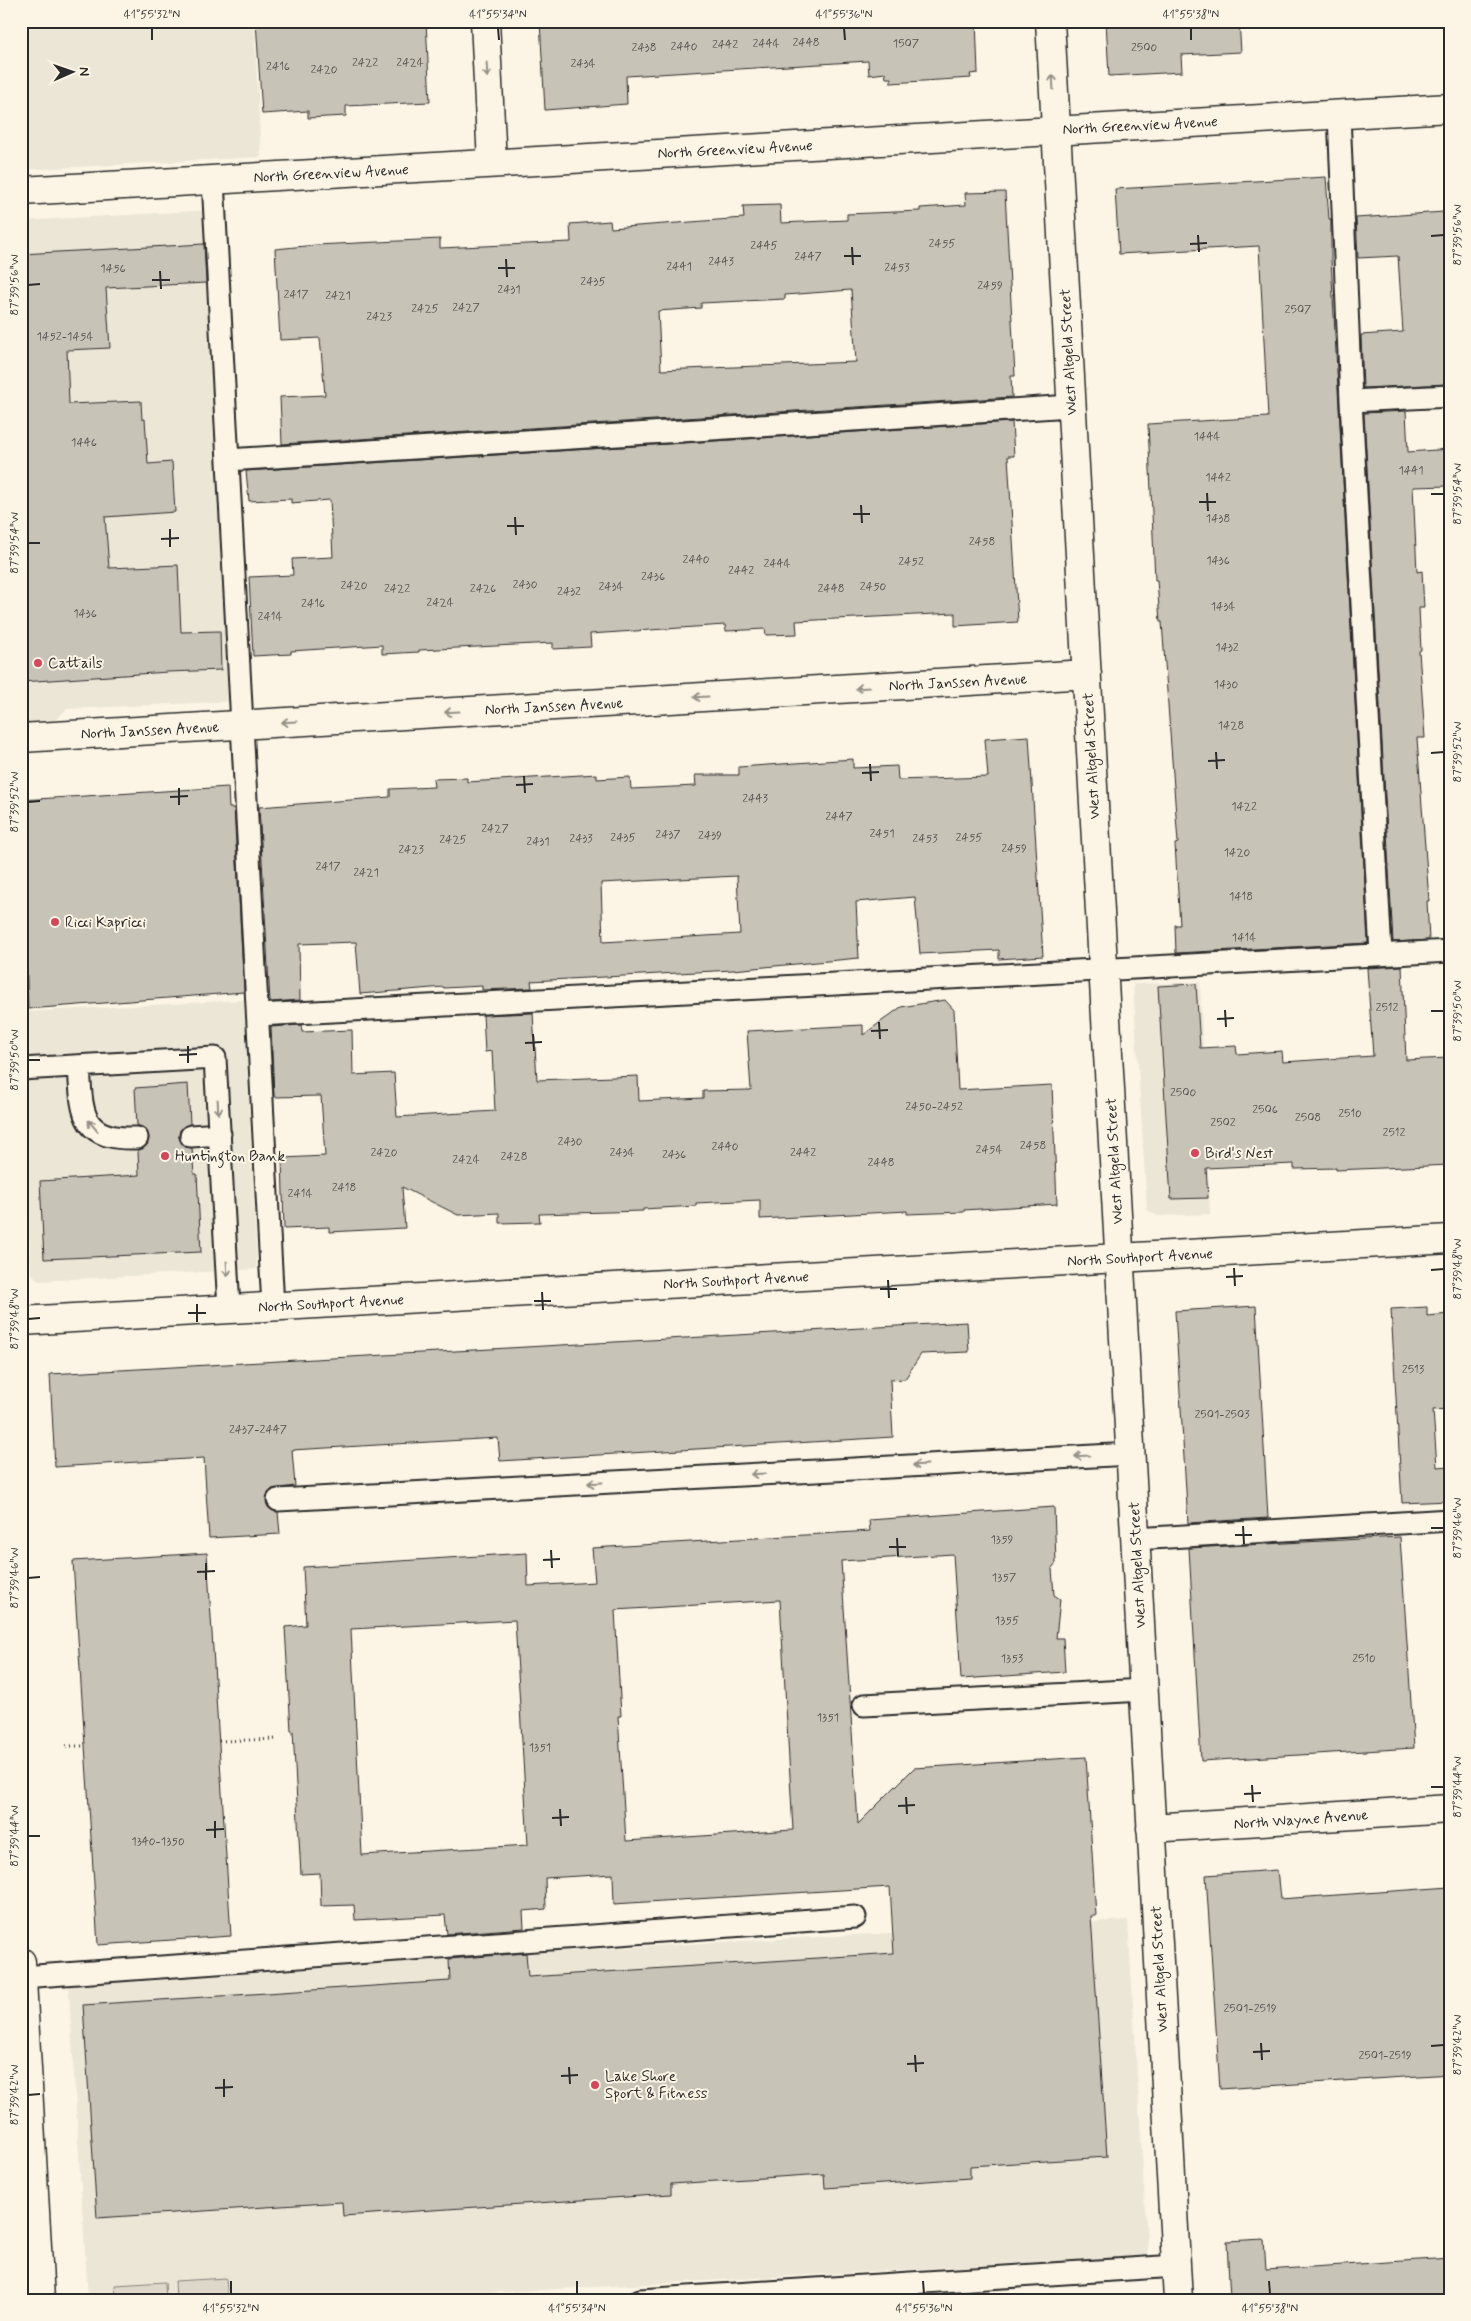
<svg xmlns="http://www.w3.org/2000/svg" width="1471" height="2321" viewBox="0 0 1471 2321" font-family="Mynerve,sans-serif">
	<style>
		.built { fill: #ece6d7 }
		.pitch { fill: #ded8ca; stroke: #84827a }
		.building { fill: #c8c3b7; stroke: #2b2b2b; fill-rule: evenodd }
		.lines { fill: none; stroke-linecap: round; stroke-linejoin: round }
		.lane-casing { stroke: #2b2b2b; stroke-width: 25 }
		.street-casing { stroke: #2b2b2b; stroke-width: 31 }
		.secondary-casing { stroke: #2b2b2b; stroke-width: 31 }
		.path { stroke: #2b2b2b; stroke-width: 3; stroke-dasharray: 1 4; stroke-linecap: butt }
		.lane { stroke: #fcf5e5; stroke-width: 21 }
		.street { stroke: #fcf5e5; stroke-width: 28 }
		.secondary { stroke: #fcf5e5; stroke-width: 28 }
		.oneway { stroke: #949088 }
		.ticks { fill: none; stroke: #2b2b2b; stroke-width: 2 }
		.poi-dot { fill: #d1495b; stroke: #fcf5e5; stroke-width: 2 }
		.labels { text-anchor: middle; stroke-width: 4; stroke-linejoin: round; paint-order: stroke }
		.number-label { font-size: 12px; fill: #52514e }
		.street-label { font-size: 15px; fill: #2b2b2b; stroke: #fcf5e5 }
		.poi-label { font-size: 15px; fill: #2b2b2b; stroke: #fcf5e5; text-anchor: start }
		.neatline { fill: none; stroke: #2b2b2b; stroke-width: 2 }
		.ticks-label { font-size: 12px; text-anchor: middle; fill: #2b2b2b }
	</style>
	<rect width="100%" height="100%" fill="#fcf5e5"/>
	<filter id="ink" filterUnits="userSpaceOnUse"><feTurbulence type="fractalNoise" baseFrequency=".02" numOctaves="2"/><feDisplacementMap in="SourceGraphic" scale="10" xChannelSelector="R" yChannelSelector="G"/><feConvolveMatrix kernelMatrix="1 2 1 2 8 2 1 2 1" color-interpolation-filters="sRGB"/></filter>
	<g filter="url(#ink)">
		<path class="built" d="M21,21H254L261,157L21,170Z
			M210,210L237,701L67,709L53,722H21V221Z
			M1200,982L1210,1214L1158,1216L1147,1210L1133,984Z
			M244,1000L257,1269L38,1281L31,1272L21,1097V1012Z
			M1128,1920L1148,2256L363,2300H88L68,1978Z"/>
		<path class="pitch" d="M226,2278L228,2300H176L175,2281Z
			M165,2282L166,2300H116L115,2285Z"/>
		<path class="building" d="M256,21H426L430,102L346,106V116L308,118V111L262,114Z
			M540,21H823V24L881,21L880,26L976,21L978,73L970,74L971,78L891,83V78H886L885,73L869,75L868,61L626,76L627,104L545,110Z
			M1106,21H1239L1241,52L1181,55L1182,72L1109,76Z
			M1326,177L1329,219H1331V260L1368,943L1176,953L1175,925H1180L1175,844L1178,843L1162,622H1160L1157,580H1155L1148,424L1268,417L1259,246L1119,254L1115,189Z
			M1005,192L1015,376H1011L1012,397L282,444L280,397L325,395L320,338L280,340L275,249L316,245L440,239V248L571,242L570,224L610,221L611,228L744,218L743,206L780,205L781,223L847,220V214L920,211V208L966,205L965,193ZM851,290L856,362L661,370L658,311L701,308V303L785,299V295Z
			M1444,212L1450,303V348H1446L1447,384L1363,388L1361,335L1403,332L1398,256L1358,258L1356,218Z
			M204,244L206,283L106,288L110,348L67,350L69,404L141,401L142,420L145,419L148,464L172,462L175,512L105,517L109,568L178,565L181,632L220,631L221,670L168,672L21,682V254Z
			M1406,411L1408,452L1450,449V486L1413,487L1417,572L1422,571L1424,608H1419L1421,650L1419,651L1425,738H1417L1429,901H1427L1429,940L1393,942L1364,413Z
			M1012,422L1014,456H1008L1018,622L955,626V613L796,621L797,634L766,635L765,629L726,631L725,625L590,634L591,647L553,649V643L419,650V652L382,654V645L291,651V654L253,656L249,577L293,575L292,559L333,557L330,500L291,503V499L249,501L246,471Z
			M1029,736L1043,956L999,959V950L920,954L915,897L856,902L859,958L733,970L531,981L532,988L482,990V986L444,988V987L360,994L356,942L299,944L300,1000L270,1002L259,807L390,797V789L434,787L433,779L467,778V782L597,774V779L630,777L631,789L696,786L695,775H739V767L853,759V768L897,766L898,780L988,777L985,739ZM737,876L740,934L603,942L601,883Z
			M228,787L229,808H234L244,992L28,1009L21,800Z
			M1402,966L1406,1060L1448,1058L1450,1165L1336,1170V1168L1294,1169V1164L1206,1168L1208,1198L1171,1199L1158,986L1196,984L1200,1048L1236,1046L1237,1054L1282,1051L1283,1062L1373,1056L1367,968Z
			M945,1000L954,1010L958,1090L1052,1085L1057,1204L964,1210V1212L907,1214V1211L760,1219V1200L696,1203V1206L643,1209V1211L539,1214L540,1222L499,1223V1213L458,1215L402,1187L405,1228L329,1232V1227L284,1229L282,1158L325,1156L321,1096L274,1097L271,1027L301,1025L302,1032L352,1030L353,1075L394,1073L397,1117L495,1111L492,1051L485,1052L483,1015L533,1013L537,1080L638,1076L639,1101L703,1098V1091L751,1090L747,1031L863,1025V1035L901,1007Z
			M188,1084L190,1124L180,1130L179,1137L185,1147L192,1148L194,1174H197L201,1252L44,1259L40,1181L139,1175L138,1150L147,1145L149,1138L144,1128L137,1125L135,1088Z
			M1256,1306L1268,1518L1188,1523L1175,1311Z
			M1427,1307V1316L1450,1314V1409L1433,1410L1437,1467L1450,1466V1501L1402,1503L1391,1309Z
			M967,1322L969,1352L921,1354L905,1379L890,1380L893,1437L500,1461L498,1438L292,1450L295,1486L272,1489L266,1500L268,1507L278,1512L280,1534L209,1538L204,1458L55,1467L50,1374Z
			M1054,1507L1056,1563L1052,1568L1054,1595L1060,1599L1056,1638H1063L1065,1672L961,1679L953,1554L841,1561L858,1824L914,1768L1086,1757L1096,1916H1091L1107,2157L970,2166V2178L825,2188L824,2174L671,2184V2194L343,2216L342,2202L97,2218L83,2005L450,1981L449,1959L526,1953L528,1977L894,1953L890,1887L614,1904L613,1874L545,1878L546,1909L523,1911L524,1928L447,1934L445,1915L355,1920L354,1905L321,1906L320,1873L301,1874L293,1731H291L285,1627L306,1625L303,1567L527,1553L528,1586L595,1582L592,1548L870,1531L869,1520ZM780,1600L793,1830L626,1841L618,1716H621L615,1610ZM515,1620L528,1845L362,1855L351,1629Z
			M1400,1537L1414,1748L1201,1761L1189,1548Z
			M207,1553L231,1936L98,1945L73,1561Z
			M1277,1870L1280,1899L1450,1887V2074L1220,2089L1206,1875Z
			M1264,2239L1266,2270L1450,2258V2300H1230L1227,2241Z"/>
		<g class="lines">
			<defs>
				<path id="lane" d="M1339,114L1351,401L1381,954
					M213,180L273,1307
					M1351,401L1450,396
					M228,460L1071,406
					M258,1015L1450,951
					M79,1066C82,1113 80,1140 137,1138
					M21,1069L215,1058L229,1309
					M191,1136L220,1134
					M278,1500L1131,1454
					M1135,1539L1450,1520
					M864,1705L1144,1690
					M22,1977L855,1917
					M640,2300L1177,2266"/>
				<path id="street" d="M485,21L492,163
					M1050,21L1178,2300
					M21,191L1450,108
					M21,738L1087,674
					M1151,1828L1450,1809"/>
				<path id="secondary" d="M21,1321L1450,1239
					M21,1962L40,2300"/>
			</defs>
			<use href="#lane" class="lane-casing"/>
			<use href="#street" class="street-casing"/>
			<use href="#secondary" class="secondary-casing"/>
			<path class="path" d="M219,1741L278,1739
				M66,1746H85"/>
			<use href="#lane" class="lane"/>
			<use href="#street" class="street"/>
			<use href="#secondary" class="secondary"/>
		</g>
		<defs><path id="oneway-shaft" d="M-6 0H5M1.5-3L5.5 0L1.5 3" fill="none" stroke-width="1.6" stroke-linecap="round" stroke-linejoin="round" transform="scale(1.25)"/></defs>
		<g class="oneway">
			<use href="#oneway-shaft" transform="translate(487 70) rotate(87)"/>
			<use href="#oneway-shaft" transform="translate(1053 82) rotate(-93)"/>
			<use href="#oneway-shaft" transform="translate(863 688) rotate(177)"/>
			<use href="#oneway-shaft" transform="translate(701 697) rotate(177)"/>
			<use href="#oneway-shaft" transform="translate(452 712) rotate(177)"/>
			<use href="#oneway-shaft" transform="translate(289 722) rotate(177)"/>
			<use href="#oneway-shaft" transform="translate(218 1107) rotate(87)"/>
			<use href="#oneway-shaft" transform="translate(93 1126) rotate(-130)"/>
			<use href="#oneway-shaft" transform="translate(227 1269) rotate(87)"/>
			<use href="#oneway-shaft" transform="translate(1082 1456) rotate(177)"/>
			<use href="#oneway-shaft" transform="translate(920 1465) rotate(177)"/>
			<use href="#oneway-shaft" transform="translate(758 1474) rotate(177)"/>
			<use href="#oneway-shaft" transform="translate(595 1483) rotate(177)"/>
		</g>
	</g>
	<path class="ticks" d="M152,28V40M498,28L499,40M844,28L845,40M1191,28V40M1198,235L1199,252M1431,236L1444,235M1190,244L1207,243M852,247L853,265M844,256H861M506,259L507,277M498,268H515M160,271L161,289M152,280H170M28,285L40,284M1207,493L1208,511M1431,494H1444M1199,502H1216M861,505L862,523M853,514H870M515,517L516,535M507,526H524M170,529V547M161,539L179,538M28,543H40M1216,752L1217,769M1431,753L1444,752M1208,761L1225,760M870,764L871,781M862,773L879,772M524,776L525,793M516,785L533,784M179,788V805M170,797L188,796M28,802L40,801M1225,1010L1226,1027M1431,1011H1444M1217,1019L1234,1018M879,1022L880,1039M871,1031L888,1030M533,1034L534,1051M525,1043L542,1042M188,1046V1063M179,1055L197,1054M28,1060H40M1234,1268L1235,1286M1431,1270L1444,1269M1226,1277L1243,1276M888,1280L889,1298M880,1289H897M542,1292L543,1310M534,1301H551M197,1304V1322M188,1313H206M28,1319L40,1318M1243,1526L1244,1544M1431,1528H1444M1235,1535H1252M897,1538L898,1556M889,1547H906M551,1550L552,1568M543,1560L560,1559M206,1563V1580M197,1572L215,1571M28,1578L40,1577M1252,1785L1253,1802M1431,1787H1444M1244,1794L1261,1793M906,1797L907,1814M898,1806L915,1805M560,1809L561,1826M552,1818L569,1817M215,1821V1838M206,1830L224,1829M28,1836H40M1261,2043L1262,2060M1431,2046L1444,2045M1253,2052L1270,2051M915,2055L916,2072M907,2064L924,2063M569,2067L570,2084M561,2076L578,2075M224,2079V2097M215,2088L233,2087M28,2095L40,2094M231,2281V2294M577,2281V2294M923,2281L924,2294M1269,2281L1270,2294"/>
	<g class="poi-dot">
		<circle cx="38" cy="663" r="5"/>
		<circle cx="55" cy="922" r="5"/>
		<circle cx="1195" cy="1153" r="5"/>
		<circle cx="165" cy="1156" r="5"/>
		<circle cx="595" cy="2085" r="5"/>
	</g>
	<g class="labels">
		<g class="number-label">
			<text x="806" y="46">2448</text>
			<text x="766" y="47">2444</text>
			<text x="906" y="47">1507</text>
			<text x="725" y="48">2442</text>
			<text x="684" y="50">2440</text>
			<text x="644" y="51">2438</text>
			<text x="1144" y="51">2500</text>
			<text x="365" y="66">2422</text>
			<text x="410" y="66">2424</text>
			<text x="583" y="67">2434</text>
			<text x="278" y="70">2416</text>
			<text x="324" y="73">2420</text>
			<text x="942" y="247">2455</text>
			<text x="764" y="249">2445</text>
			<text x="808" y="260">2447</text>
			<text x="721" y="265">2443</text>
			<text x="679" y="270">2441</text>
			<text x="897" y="271">2453</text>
			<text x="113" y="272">1456</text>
			<text x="593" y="285">2435</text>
			<text x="990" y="289">2459</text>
			<text x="509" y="293">2431</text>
			<text x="296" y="298">2417</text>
			<text x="338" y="299">2421</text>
			<text x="466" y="311">2427</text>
			<text x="425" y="312">2425</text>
			<text x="1298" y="313">2507</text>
			<text x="379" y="320">2423</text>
			<text x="65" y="340">1452-1454</text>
			<text x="1207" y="440">1444</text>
			<text x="84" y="446">1446</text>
			<text x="1411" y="474">1441</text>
			<text x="1218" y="481">1442</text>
			<text x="1218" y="522">1438</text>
			<text x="982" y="545">2458</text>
			<text x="696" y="563">2440</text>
			<text x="1218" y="564">1436</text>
			<text x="911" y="565">2452</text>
			<text x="777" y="567">2444</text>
			<text x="741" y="574">2442</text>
			<text x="653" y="580">2436</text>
			<text x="525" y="588">2430</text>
			<text x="354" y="589">2420</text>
			<text x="611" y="590">2434</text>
			<text x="873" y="590">2450</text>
			<text x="397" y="592">2422</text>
			<text x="483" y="592">2426</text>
			<text x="831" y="592">2448</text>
			<text x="569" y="595">2432</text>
			<text x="440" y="606">2424</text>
			<text x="313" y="607">2416</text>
			<text x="1223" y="610">1434</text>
			<text x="85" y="617">1436</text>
			<text x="270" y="620">2414</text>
			<text x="1227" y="651">1432</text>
			<text x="1226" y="688">1430</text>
			<text x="1231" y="729">1428</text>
			<text x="755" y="802">2443</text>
			<text x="1244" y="810">1422</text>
			<text x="839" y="820">2447</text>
			<text x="495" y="832">2427</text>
			<text x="882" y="837">2451</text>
			<text x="668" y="838">2437</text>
			<text x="710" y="839">2439</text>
			<text x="623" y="841">2435</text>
			<text x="969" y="841">2455</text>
			<text x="581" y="842">2433</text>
			<text x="925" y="842">2453</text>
			<text x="453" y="843">2425</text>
			<text x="538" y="845">2431</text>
			<text x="1014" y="852">2459</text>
			<text x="411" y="853">2423</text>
			<text x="1237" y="856">1420</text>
			<text x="328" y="870">2417</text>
			<text x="366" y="876">2421</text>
			<text x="1241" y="900">1418</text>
			<text x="1244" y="941">1414</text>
			<text x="1387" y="1011">2512</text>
			<text x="1183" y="1096">2500</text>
			<text x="934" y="1110">2450-2452</text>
			<text x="1265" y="1113">2506</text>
			<text x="1350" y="1117">2510</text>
			<text x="1308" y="1121">2508</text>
			<text x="1223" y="1126">2502</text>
			<text x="1394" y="1136">2512</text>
			<text x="570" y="1145">2430</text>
			<text x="1033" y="1149">2458</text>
			<text x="725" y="1150">2440</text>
			<text x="989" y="1153">2454</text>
			<text x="384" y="1156">2420</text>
			<text x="622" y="1156">2434</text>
			<text x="803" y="1156">2442</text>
			<text x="674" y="1158">2436</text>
			<text x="514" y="1160">2428</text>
			<text x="466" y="1163">2424</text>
			<text x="881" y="1166">2448</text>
			<text x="344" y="1191">2418</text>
			<text x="300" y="1197">2414</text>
			<text x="1413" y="1373">2513</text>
			<text x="1222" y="1418">2501-2503</text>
			<text x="258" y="1433">2437-2447</text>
			<text x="1002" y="1543">1359</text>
			<text x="1004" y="1581">1357</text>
			<text x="1007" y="1624">1355</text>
			<text x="1012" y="1662">1353</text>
			<text x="1364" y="1662">2510</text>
			<text x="828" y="1721">1351</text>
			<text x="540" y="1751">1351</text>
			<text x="158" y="1845">1340-1350</text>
			<text x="1250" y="2012">2501-2519</text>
			<text x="1385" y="2059">2501-2519</text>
		</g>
		<g class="street-label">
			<text transform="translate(1140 125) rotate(-3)" y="5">North Greenview Avenue</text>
			<text transform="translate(735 149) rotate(-3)" y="5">North Greenview Avenue</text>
			<text transform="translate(331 173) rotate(-3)" y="5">North Greenview Avenue</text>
			<text transform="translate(1068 352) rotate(-93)" y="5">West Altgeld Street</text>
			<text transform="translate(958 682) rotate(-3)" y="5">North Janssen Avenue</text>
			<text transform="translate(554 706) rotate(-3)" y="5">North Janssen Avenue</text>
			<text transform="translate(150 730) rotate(-3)" y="5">North Janssen Avenue</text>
			<text transform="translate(1091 756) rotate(-93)" y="5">West Altgeld Street</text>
			<text transform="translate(1114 1161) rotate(-93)" y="5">West Altgeld Street</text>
			<text transform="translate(1140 1257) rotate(-3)" y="5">North Southport Avenue</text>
			<text transform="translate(736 1280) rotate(-3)" y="5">North Southport Avenue</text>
			<text transform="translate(331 1303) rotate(-3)" y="5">North Southport Avenue</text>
			<text transform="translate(1137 1565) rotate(-93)" y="5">West Altgeld Street</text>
			<text transform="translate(1301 1819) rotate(-4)" y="5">North Wayne Avenue</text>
			<text transform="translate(1159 1969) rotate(-93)" y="5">West Altgeld Street</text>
		</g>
		<g class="poi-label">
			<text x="48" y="668">Cattails</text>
			<text x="65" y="927">Ricci Kapricci</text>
			<text x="1205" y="1158">Bird's Nest</text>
			<text x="175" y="1161">Huntington Bank</text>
			<text x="605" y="2081">Lake Shore<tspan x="605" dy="17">Sport &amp; Fitness</tspan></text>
		</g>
	</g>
	<rect width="1471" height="2321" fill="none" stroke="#fcf5e5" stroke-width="55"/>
	<g transform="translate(72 72) rotate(88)" stroke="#fcf5e5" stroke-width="4" paint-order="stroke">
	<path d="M0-4L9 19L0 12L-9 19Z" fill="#2b2b2b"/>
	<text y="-8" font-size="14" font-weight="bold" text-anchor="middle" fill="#2b2b2b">N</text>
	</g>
	<rect x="28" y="28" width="1416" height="2266" class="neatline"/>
	<g class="ticks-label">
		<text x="152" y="18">41°55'32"N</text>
		<text x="498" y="18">41°55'34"N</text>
		<text x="844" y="18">41°55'36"N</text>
		<text x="1191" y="18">41°55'38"N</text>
		<text transform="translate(1457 235) rotate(-90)" y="4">87°39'56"W</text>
		<text transform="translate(14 285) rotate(-90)" y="4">87°39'56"W</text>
		<text transform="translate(1457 494) rotate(-90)" y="4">87°39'54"W</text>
		<text transform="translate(14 543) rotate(-90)" y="4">87°39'54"W</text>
		<text transform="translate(1457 752) rotate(-90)" y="4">87°39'52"W</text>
		<text transform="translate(14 802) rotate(-90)" y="4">87°39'52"W</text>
		<text transform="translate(1457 1011) rotate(-90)" y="4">87°39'50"W</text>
		<text transform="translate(14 1060) rotate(-90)" y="4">87°39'50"W</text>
		<text transform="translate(1457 1269) rotate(-90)" y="4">87°39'48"W</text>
		<text transform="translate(14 1319) rotate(-90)" y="4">87°39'48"W</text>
		<text transform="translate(1457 1528) rotate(-90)" y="4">87°39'46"W</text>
		<text transform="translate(14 1578) rotate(-90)" y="4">87°39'46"W</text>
		<text transform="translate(1457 1787) rotate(-90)" y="4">87°39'44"W</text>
		<text transform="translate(14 1836) rotate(-90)" y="4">87°39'44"W</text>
		<text transform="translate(1457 2045) rotate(-90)" y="4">87°39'42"W</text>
		<text transform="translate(14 2095) rotate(-90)" y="4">87°39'42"W</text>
		<text x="231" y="2312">41°55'32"N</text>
		<text x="577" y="2312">41°55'34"N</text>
		<text x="924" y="2312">41°55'36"N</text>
		<text x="1270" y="2312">41°55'38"N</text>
	</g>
</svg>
